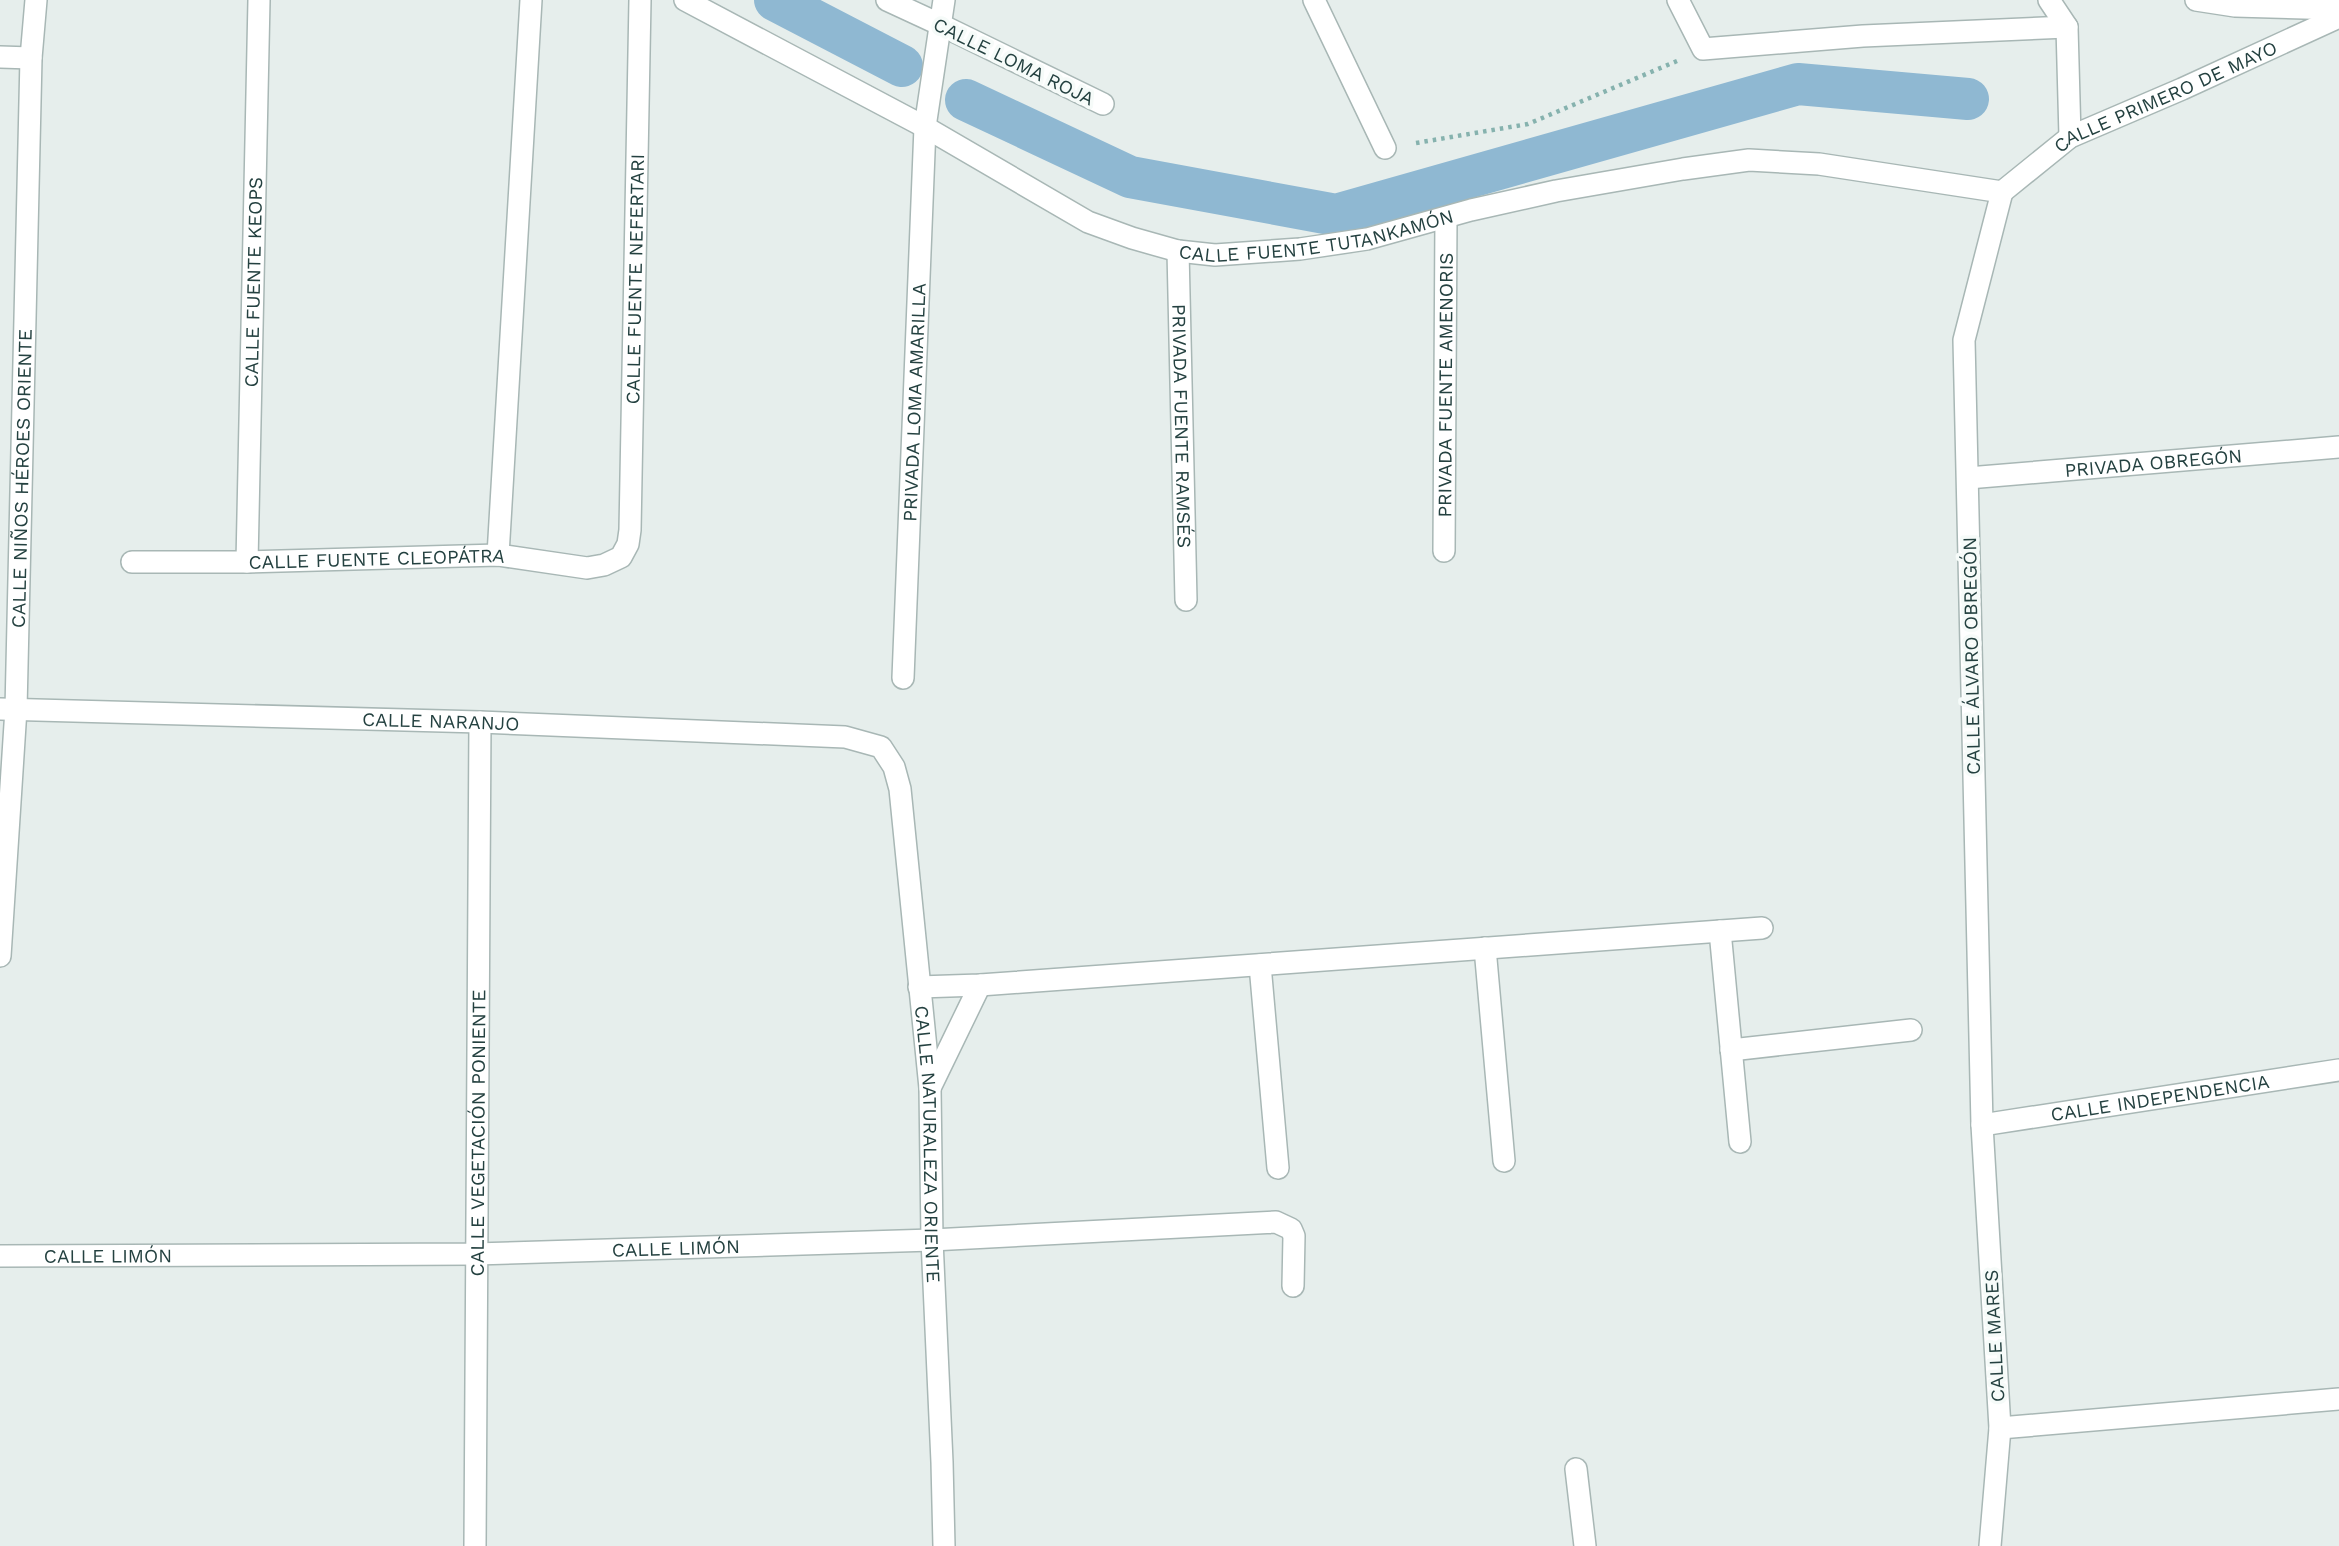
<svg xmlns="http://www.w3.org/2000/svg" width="2339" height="1546" viewBox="0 0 2339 1546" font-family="'Work Sans',sans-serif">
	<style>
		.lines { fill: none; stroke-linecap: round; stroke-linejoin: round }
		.canal { stroke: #8fb8d2; stroke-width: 42 }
		.lane-casing { stroke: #a8b7b5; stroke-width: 24 }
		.street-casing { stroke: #a8b7b5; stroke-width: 24 }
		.path { stroke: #86b2ae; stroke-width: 4.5; stroke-dasharray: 3.5 5; stroke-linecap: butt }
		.lane { stroke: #fff; stroke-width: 21 }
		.street { stroke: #fff; stroke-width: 21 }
		.labels { text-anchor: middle; stroke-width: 7; stroke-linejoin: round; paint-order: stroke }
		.street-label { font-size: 19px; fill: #244140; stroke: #f6fbf9 }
	</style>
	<rect width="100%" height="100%" fill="#e6eeec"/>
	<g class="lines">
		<path class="canal" d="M775,0L902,66
			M966,100L1130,177L1336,215L1798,84L1968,99"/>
		<defs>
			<path id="lane" d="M941,25L1103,104"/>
			<g id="street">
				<path id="s1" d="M685,0L925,127L1088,222L1132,238L1178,251L1215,255L1300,249L1367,239L1471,210L1556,191L1683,169L1749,160L1819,164L2002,192"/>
				<path d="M887,0L941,25"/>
				<path d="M1314,0L1385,148"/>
				<path d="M1678,0L1703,49L1863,36L2067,27"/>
				<path d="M2049,0L2067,27L2070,137"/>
				<path d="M2196,0L2235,6L2339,9"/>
				<path d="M0,57L31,58"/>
				<path id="s2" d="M2002,192L2070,137L2182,89L2339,17"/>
				<path id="s3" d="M1178,251L1186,600"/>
				<path id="s4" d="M1968,478L2339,447"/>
				<path id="s5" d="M1444,551L1446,218"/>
				<path d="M498,555L531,0"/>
				<path id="s6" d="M132,562H247L498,555L587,568L604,565L621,557L628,544L630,530L640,0"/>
				<path id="s7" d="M247,562L259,0"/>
				<path id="s8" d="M903,678L925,127L944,0"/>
				<path id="s9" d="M0,709L480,722L845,737L881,747L894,767L900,789L930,1088L932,1240L942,1462L944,1546"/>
				<path d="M1720,931L1740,1142"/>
				<path d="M1485,948L1504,1161"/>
				<path id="s10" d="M0,956L16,709L31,58L36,0"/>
				<path d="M1260,965L1278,1168"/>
				<path d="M919,987L980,985L1762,928"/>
				<path d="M1731,1050L1911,1030"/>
				<path d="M930,1088L980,985"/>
				<path id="s11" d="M1982,1125L2339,1070"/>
				<path id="s12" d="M0,1256L475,1254L932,1240L1276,1222L1291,1229L1294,1236L1293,1286"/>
				<path d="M2000,1428L2339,1399"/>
				<path d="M1576,1469L1585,1546"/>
				<path id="s13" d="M475,1546L480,722"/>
				<path d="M1990,1546L2000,1428L1982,1125L1964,340L2002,192"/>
			</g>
		</defs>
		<use href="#lane" class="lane-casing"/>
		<use href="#street" class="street-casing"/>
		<path class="path" d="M1416,143L1528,124L1677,61"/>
		<use href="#lane" class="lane"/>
		<use href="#street" class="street"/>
	</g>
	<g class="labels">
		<g class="street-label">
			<text transform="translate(1014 61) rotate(26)" y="7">CALLE LOMA ROJA</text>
			<text dy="7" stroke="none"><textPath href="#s2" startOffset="191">CALLE PRIMERO DE MAYO</textPath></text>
			<text dy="7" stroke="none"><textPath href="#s1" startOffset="695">CALLE FUENTE TUTANKAMÓN</textPath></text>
			<text dy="7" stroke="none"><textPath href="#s6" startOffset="772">CALLE FUENTE NEFERTARI</textPath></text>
			<text dy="7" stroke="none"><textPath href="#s7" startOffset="280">CALLE FUENTE KEOPS</textPath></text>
			<text dy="7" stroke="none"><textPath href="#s5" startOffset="166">PRIVADA FUENTE AMENORIS</textPath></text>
			<text dy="7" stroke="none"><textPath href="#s8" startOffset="276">PRIVADA LOMA AMARILLA</textPath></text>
			<text dy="7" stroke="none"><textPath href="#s3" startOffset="175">PRIVADA FUENTE RAMSÉS</textPath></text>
			<text dy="7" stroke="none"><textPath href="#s4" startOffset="186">PRIVADA OBREGÓN</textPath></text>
			<text dy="7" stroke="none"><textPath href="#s10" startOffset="478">CALLE NIÑOS HÉROES ORIENTE</textPath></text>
			<text dy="7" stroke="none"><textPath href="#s6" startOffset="245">CALLE FUENTE CLEOPÁTRA</textPath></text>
			<text transform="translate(1971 656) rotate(-91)" y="7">CALLE ÁLVARO OBREGÓN</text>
			<text dy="7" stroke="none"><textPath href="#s9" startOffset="441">CALLE NARANJO</textPath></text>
			<text dy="7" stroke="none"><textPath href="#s11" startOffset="180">CALLE INDEPENDENCIA</textPath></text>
			<text dy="7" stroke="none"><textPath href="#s13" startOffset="413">CALLE VEGETACIÓN PONIENTE</textPath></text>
			<text dy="7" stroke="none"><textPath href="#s9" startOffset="1286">CALLE NATURALEZA ORIENTE</textPath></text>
			<text dy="7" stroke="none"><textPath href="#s12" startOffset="676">CALLE LIMÓN</textPath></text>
			<text dy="7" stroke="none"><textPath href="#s12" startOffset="108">CALLE LIMÓN</textPath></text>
			<text transform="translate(1994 1336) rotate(-93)" y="7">CALLE MARES</text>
		</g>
	</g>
</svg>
